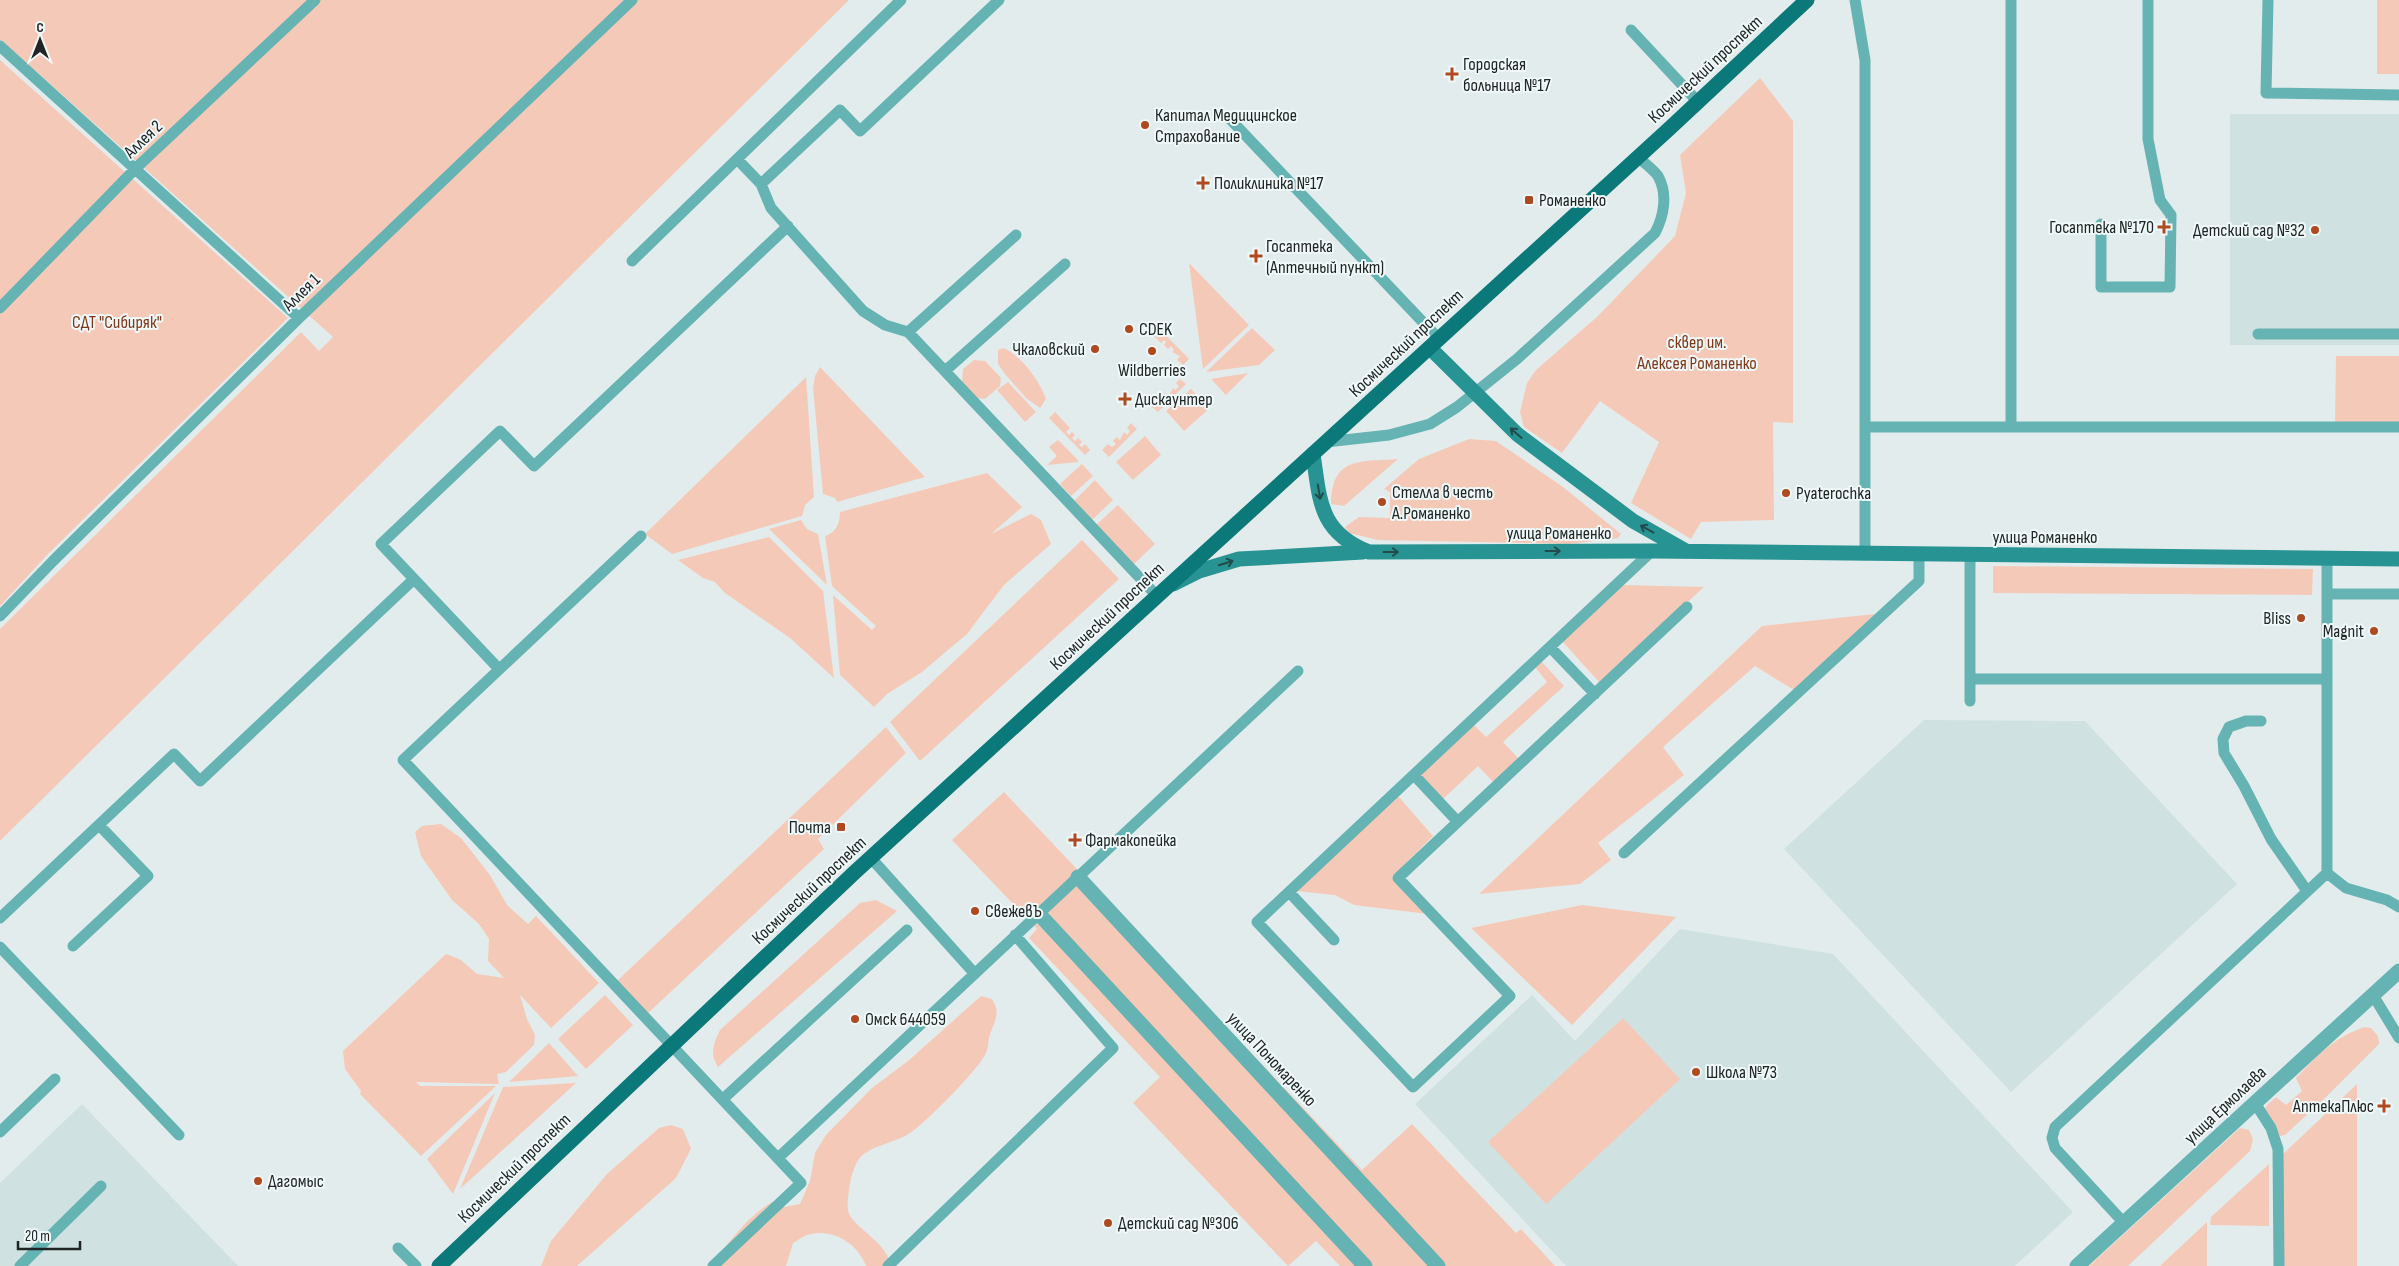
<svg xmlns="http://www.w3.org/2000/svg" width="2399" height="1266" viewBox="0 0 2399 1266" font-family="'Sofia Sans Condensed',sans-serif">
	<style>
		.built { fill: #cfe2e1 }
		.green { fill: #f5c9b8 }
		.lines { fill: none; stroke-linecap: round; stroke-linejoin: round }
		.lane { stroke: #66b3b3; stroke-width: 11 }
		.street { stroke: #66b3b3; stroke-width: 15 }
		.secondary { stroke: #289393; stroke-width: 15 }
		.primary { stroke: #0b7979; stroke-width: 15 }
		.oneway { stroke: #234b4b }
		.poi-dot { fill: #af491f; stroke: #f0f9f9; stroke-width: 2 }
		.labels { text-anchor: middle; stroke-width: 4; stroke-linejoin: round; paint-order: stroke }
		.poi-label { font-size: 18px; fill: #202424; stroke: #f0f9f9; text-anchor: start }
		.street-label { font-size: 18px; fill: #202424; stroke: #f0f9f9 }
		.park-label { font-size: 18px; fill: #813617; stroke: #f0f9f9 }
	</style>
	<rect width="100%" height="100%" fill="#e3ecec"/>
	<path class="built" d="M2230,114H2399V345H2230Z
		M1924,720L2085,721L2237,884L2011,1092L1784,849Z
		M1680,929L1833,954L2073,1212L2015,1266H1566L1415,1104L1532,995L1575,1041Z
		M82,1104L238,1266H0V1183Z"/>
	<path class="green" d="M0,0H849L0,841V629L301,332L319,351L333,337L0,39Z
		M2377,0H2399V74H2377Z
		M0,60L288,318L48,554L0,606Z
		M1760,78L1793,121V423L1773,422L1774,520L1701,522L1691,539L1631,503L1659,442L1600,401L1562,453L1524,427L1520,412L1527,383L1536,370L1598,316L1675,236L1686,193L1680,155Z
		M1189,263L1249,325L1203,369Z
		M1152,321L1189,359L1183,365L1177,360L1180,356L1172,352L1174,350L1171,346L1168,349L1164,345L1166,342L1164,340L1161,343L1145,327Z
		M1252,328L1275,350L1259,365L1206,372Z
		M1004,348C1022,357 1039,380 1046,399L1040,408L1026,398L1005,374L998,364V350Z
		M2336,356H2399V424H2335Z
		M974,360L985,361L1001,378L1000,386L985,399L976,398L962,383L963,369Z
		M820,367L925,477L837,502L835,498L823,494L813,388L815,376Z
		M1248,373L1226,395L1211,379Z
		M806,377L814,497L805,505L802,516L672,554L645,534Z
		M1180,379L1186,384L1158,412L1151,406L1157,399L1161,403L1165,399L1162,397L1166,393L1169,395L1173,388L1175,390L1179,387L1176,383Z
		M1008,382L1036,412L1025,422L997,390Z
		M1191,389L1209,409L1184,431L1166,411Z
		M1055,412L1070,428L1066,432L1069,435L1072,432L1075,435L1072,438L1075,441L1078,438L1082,442L1079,445L1082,447L1085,444L1090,450L1085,455L1049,418Z
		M1131,423L1137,429L1109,457L1102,450L1108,444L1112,447L1116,444L1113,441L1117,437L1120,440L1124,432L1127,435L1130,431L1127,428Z
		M1145,436L1161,455L1133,480L1116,462Z
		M1469,439L1496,441L1563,487L1621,534L1618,538L1570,544L1378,540L1349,533L1345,527L1359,517L1390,518V492L1384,489L1419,459Z
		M1058,440L1078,460V462L1047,465L1057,456L1049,447Z
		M1398,459L1344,506L1331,504C1332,456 1360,462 1398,459Z
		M1082,464L1093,476L1071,496L1060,484Z
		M987,473L1022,507L991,534L1031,514L1041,520L1051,544L1004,585L967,634L922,672L887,694L874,707L840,675L833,595L872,630L876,626L832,586L825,536C836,533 840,523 840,512Z
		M1095,480L1113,500L1092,520L1074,501Z
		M1118,505L1155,544L1133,565L1096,525Z
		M801,520L807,529L818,534L827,585L769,529Z
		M769,537L823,591L834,678L790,638L725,593L715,582L703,578L678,560Z
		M1082,540L1119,579L920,761L890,722Z
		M1993,566L2313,569L2312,595L1993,593Z
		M1621,585L1704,587L1600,683L1562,641Z
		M1875,614L1794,690L1755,666L1663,747L1684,775L1598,843L1611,860L1580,884L1479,894L1762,626Z
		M1541,661L1564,686L1503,742L1520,760L1495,784L1478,766L1442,800L1418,775L1473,724L1486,737L1547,682L1535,667Z
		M886,727L906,753L818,839L824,849L647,1014L617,981Z
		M1004,792L1362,1170L1412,1124L1516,1233L1521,1229L1555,1266H1340L1316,1241L1288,1266L1133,1103L1160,1077L1029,938L1037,929L952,840Z
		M1398,796L1433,836L1392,877L1428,914L1354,905L1335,895L1296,891Z
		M441,824L461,838L490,875L507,905L528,924L536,916L599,983L551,1028L520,995L527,1019L535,1035L534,1045L506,1072L497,1074L499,1084L416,1082L420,1086H496L421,1156L360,1094L361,1091L345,1069L343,1051L446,954L461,960L477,974L504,978L488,961L489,939L479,924L452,900L421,856L415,832L422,826Z
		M876,900L897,911L718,1067C709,1054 714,1043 720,1030L860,903Z
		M1582,905L1676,917L1572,1025L1471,928Z
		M605,995L633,1025L586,1069L558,1039Z
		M981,996L992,999C1002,1015 993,1022 989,1038C988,1043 988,1049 986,1053C980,1068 922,1127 907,1135C893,1143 869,1146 859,1159C853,1167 850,1181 849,1191C848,1197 847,1205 848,1210C849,1225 886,1241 890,1263L883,1266H866C858,1243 831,1227 807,1235C802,1237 797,1241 793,1243L786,1266H718L717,1257C734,1236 749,1216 772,1202L785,1207L800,1204L810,1181L815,1153L826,1135L872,1088L908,1061Z
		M1623,1018L1680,1079L1546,1204L1488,1142Z
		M2364,1027L2371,1028L2378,1036L2379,1044L2325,1098L2285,1135L2280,1136L2263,1113L2267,1105L2276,1097L2286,1105L2302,1091L2296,1078C2318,1055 2333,1038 2364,1027Z
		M549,1043L578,1076L509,1082Z
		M576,1083L460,1189L503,1087Z
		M2357,1084V1266H2283V1154Z
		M495,1093L453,1194L427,1159Z
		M671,1125L683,1129L691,1149L676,1178L577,1266H541L551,1241L607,1174L659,1128Z
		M2240,1128L2249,1130L2253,1139L2250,1151L2128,1266H2089Z
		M2269,1164V1226L2210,1225L2211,1217Z
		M2207,1222V1266H2160Z"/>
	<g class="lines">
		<path class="lane" d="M1855,0L1865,60V427
			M2268,0L2266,93L2399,95
			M1631,30L1698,102
			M0,46L299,318
			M1229,118L1439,339
			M737,159L761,184L771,208L863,311L885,325L908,332L1157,596
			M761,184L840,110L860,131L999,0
			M2101,224V287H2170L2171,215L2160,200L2148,139V0
			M632,261L901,0
			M0,308L136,168L315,0
			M908,332L1016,235
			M2258,334H2399
			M945,371L1065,264
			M2011,427V0
			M1326,442L1389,435L1430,424L1457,407L1517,359L1655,233C1664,216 1668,194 1658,176C1653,169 1644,163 1638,157
			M641,536L403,760L801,1183L713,1266
			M1652,551L1257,922L1413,1087L1510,996L1398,878L1687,607
			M1865,555V427H2399
			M1970,556V701
			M2327,594H2399
			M0,616L53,561L299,318L632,0
			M1550,647L1595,694
			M499,669L381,544L500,431L534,466L788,226
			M1970,679H2327
			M2261,721H2246L2229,727L2223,739L2224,753L2244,786L2271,839L2307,891
			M1414,775L1458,822
			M1624,853L1919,581V555
			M871,858L975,974
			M2327,873L2346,888L2387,900L2399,907
			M1289,892L1334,940
			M0,918L174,754L200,781L414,579
			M73,946L148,876L99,825
			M0,947L179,1135
			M2373,995L2399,1038
			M723,1099L907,930
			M2255,1103L2271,1128L2278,1149L2279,1266
			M0,1132L55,1079
			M778,1158L1298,671
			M2124,1223L2055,1148L2052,1138L2055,1127L2327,873V558
			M398,1248L416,1266
			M20,1266L101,1186
			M888,1266L1113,1048L1015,935"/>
		<path class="street" d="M1078,877L1438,1266
			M1039,914L1365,1266
			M2077,1266L2399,971"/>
		<path class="secondary" d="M1430,348L1517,434L1633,521L1686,551
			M1313,454C1320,501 1319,532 1369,552L1652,551L2399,559
			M1173,584L1199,571L1239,559L1363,552"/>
		<path class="primary" d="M439,1266L855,872L1670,128L1807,0"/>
	</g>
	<defs><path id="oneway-shaft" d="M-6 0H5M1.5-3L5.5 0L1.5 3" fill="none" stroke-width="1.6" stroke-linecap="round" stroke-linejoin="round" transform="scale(1.25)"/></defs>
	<g class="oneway">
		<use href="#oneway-shaft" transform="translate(1516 433) rotate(-139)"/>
		<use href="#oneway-shaft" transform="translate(1319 492) rotate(81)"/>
		<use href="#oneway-shaft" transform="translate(1647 529) rotate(-151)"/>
		<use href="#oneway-shaft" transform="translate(1553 551)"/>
		<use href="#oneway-shaft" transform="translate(1391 552)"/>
		<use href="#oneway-shaft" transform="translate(1226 563) rotate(-17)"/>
	</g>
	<g class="poi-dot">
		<path d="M1449.5 66.5h5v5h5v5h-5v5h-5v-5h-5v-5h5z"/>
		<circle cx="1145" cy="125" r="5"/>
		<path d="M1200.5 175.5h5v5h5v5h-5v5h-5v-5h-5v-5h5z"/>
		<rect x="1524" y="195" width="10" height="10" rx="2.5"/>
		<path d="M2161.5 219.5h5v5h5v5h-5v5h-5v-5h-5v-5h5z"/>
		<circle cx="2315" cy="230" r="5"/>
		<path d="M1253.5 248.5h5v5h5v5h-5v5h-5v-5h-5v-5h5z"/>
		<circle cx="1129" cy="329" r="5"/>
		<circle cx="1095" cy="349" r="5"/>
		<circle cx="1152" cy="351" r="5"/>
		<path d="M1122.5 391.5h5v5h5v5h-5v5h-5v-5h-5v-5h5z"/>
		<circle cx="1786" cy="493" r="5"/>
		<circle cx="1382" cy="502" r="5"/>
		<circle cx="2301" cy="618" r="5"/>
		<circle cx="2374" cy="631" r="5"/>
		<rect x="836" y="822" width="10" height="10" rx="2.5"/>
		<path d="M1072.5 832.5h5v5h5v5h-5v5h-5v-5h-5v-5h5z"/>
		<circle cx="975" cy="911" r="5"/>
		<circle cx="855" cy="1019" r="5"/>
		<circle cx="1696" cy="1072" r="5"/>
		<path d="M2381.5 1098.5h5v5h5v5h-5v5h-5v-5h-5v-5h5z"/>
		<circle cx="258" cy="1181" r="5"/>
		<circle cx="1108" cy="1223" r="5"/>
	</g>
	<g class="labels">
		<g class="poi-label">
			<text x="1463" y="70">Городская<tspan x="1463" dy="21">больница №17</tspan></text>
			<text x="1155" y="121">Капитал Медицинское<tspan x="1155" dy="21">Страхование</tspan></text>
			<text x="1214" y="189">Поликлиника №17</text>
			<text x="1539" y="206">Романенко</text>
			<text x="2154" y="233" text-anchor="end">Госаптека №170</text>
			<text x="2305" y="236" text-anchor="end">Детский сад №32</text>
			<text x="1266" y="252">Госаптека<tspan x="1266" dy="21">(Аптечный пункт)</tspan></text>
			<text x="1139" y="335">CDEK</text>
			<text x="1085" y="355" text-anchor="end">Чкаловский</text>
			<text x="1152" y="376" text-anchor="middle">Wildberries</text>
			<text x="1135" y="405">Дискаунтер</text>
			<text x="1392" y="498">Стелла в честь<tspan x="1392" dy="21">А.Романенко</tspan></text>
			<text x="1796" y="499">Pyaterochka</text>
			<text x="2291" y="624" text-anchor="end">Bliss</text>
			<text x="2364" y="637" text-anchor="end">Magnit</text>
			<text x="831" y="833" text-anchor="end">Почта</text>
			<text x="1085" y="846">Фармакопейка</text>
			<text x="985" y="917">СвежевЪ</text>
			<text x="865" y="1025">Омск 644059</text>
			<text x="1706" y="1078">Школа №73</text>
			<text x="2374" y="1112" text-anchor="end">АптекаПлюс</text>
			<text x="268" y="1187">Дагомыс</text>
			<text x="1118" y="1229">Детский сад №306</text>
		</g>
		<g class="street-label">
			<text transform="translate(1705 69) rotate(-43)" y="6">Космический проспект</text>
			<text transform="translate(143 139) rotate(-44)" y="6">Аллея 2</text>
			<text transform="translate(301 292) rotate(-44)" y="6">Аллея 1</text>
			<text transform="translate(1406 343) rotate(-43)" y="6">Космический проспект</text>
			<text x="1559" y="539">улица Романенко</text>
			<text x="2045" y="543">улица Романенко</text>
			<text transform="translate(1107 616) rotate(-43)" y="6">Космический проспект</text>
			<text transform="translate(809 890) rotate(-43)" y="6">Космический проспект</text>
			<text transform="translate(1272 1059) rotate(47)" y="6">улица Пономаренко</text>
			<text transform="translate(2225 1105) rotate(-43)" y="6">улица Ермолаева</text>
			<text transform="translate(514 1168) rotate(-44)" y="6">Космический проспект</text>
		</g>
		<g class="park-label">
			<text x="117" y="328">СДТ "Сибиряк"</text>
			<text x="1697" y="348">сквер им.<tspan x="1697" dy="21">Алексея Романенко</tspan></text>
		</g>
	</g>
	<g transform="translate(40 40)" stroke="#f0f9f9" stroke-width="4" paint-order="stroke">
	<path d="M0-4L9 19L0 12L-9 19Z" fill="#202424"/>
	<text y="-8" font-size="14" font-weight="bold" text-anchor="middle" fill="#202424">С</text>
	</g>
	<path d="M18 1241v8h62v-8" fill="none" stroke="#202424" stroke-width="2.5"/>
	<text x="25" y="1241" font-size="15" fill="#202424" stroke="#f0f9f9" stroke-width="4" paint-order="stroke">20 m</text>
</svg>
